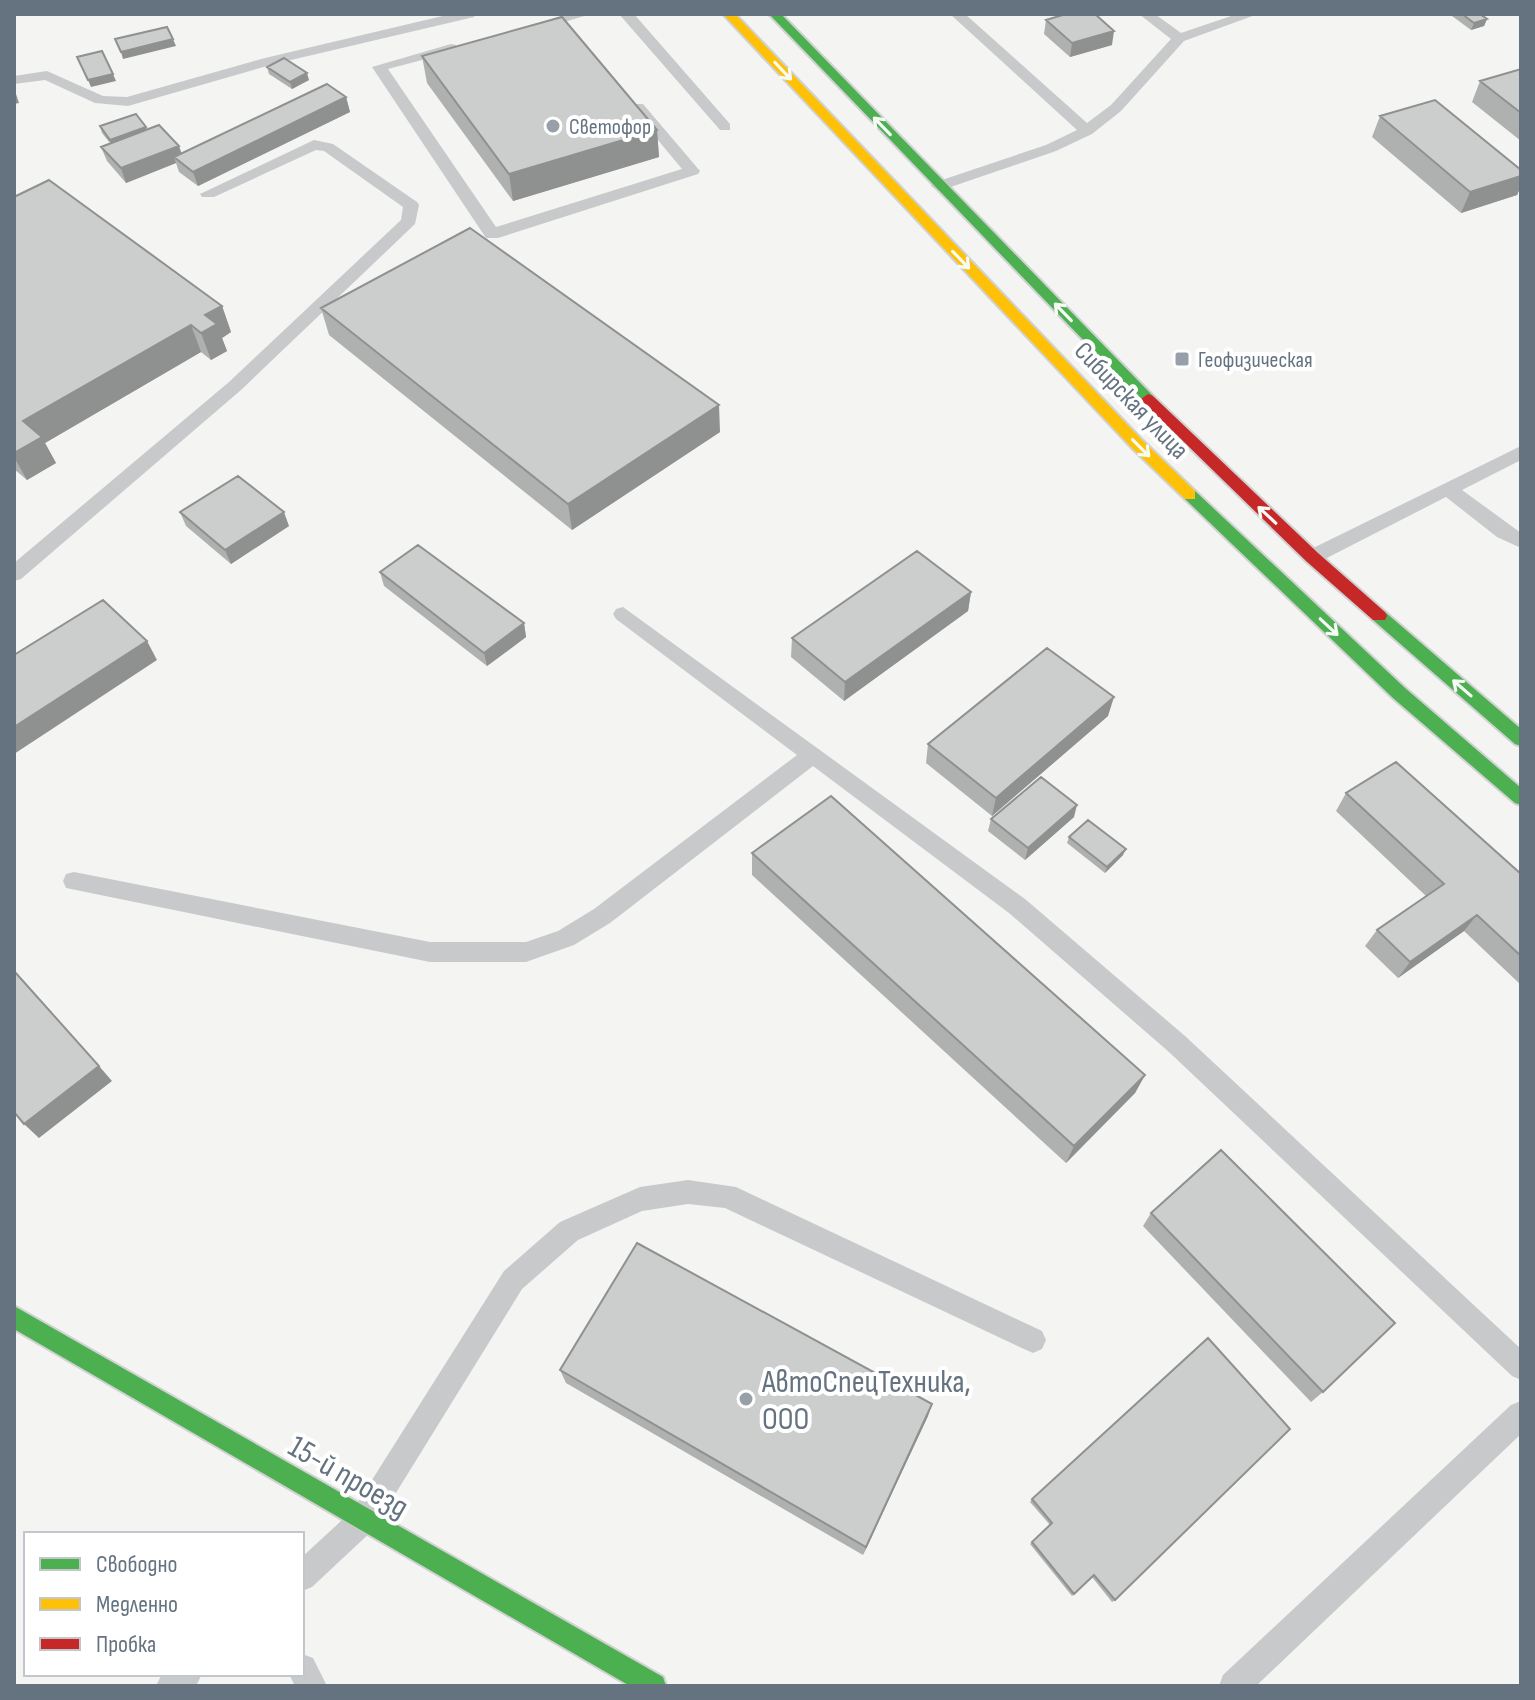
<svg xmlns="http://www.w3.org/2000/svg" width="1535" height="1700" viewBox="0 0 1535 1700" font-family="'Sofia Sans Condensed',sans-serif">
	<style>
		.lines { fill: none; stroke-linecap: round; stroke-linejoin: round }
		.fast-casing { stroke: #d0d1d2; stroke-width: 4 }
		.slow-casing { stroke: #d0d1d2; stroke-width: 4 }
		.jam-casing { stroke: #d0d1d2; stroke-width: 4 }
		.lane { fill: #c8c9ca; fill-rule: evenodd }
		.fast { fill: #4caf50; fill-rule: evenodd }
		.slow { fill: #ffc107; fill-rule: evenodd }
		.jam { fill: #c62828; fill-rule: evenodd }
		.wall { fill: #afb0b0 }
		.shaded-wall { fill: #8f9090 }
		.building { fill: #cccdcd; stroke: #8f9090; stroke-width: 2 }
		.oneway { stroke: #f6fbf6 }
		.poi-dot { fill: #97a0a9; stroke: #fff; stroke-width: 3 }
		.labels { text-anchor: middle; stroke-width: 8; stroke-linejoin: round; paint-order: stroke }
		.far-poi-label { font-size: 22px; fill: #657381; stroke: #fff; text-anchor: start }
		.street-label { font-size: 26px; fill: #657381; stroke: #fff }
		.near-poi-label { font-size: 32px; fill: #657381; stroke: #fff; text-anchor: start }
		.near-street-label { font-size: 32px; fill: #657381; stroke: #fff }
	</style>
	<rect width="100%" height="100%" fill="#f4f4f2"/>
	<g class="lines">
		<defs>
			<path id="fast" d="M769,14H781L1153,396V402H1143Z
				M1190,490L1195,491L1405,688L1521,788V805L1515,803L1393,698L1185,499V491Z
				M1379,610L1385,612L1521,729V746L1515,744L1373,620L1371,616Z
				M14,1306L663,1677L666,1686H630L14,1329Z"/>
			<path id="slow" d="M723,14H735L1141,439L1195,491V499H1185L1131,447Z"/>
			<path id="jam" d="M1148,394L1153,396L1318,553L1385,612L1387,616L1385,620H1373L1306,561L1143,402L1141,399Z"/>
		</defs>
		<use href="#fast" class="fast-casing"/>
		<use href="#slow" class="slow-casing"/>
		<use href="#jam" class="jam-casing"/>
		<path class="lane" d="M451,14H476L474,17L274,64L128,106L95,103L45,80L14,84V76L47,71L103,96L127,97L265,58Z
			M567,14H591L534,31L527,27Z
			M619,14H634L730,124V130H720Z
			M950,14H965L1087,123L1111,105L1171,39L1139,14H1155L1181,33L1237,14H1258L1184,41L1121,111L1092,134L1056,151L939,191L931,186L933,183L1046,145L1077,130Z
			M451,44L456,45V51L388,69L496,227L682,169L633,110V104H643L700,171L698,174L498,238H486L372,67Z
			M314,140L333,144L417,202L419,205L415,224L241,390L21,579L14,581V563L229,382L401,220L403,207L324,151L316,150L214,197H202L200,194Z
			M1521,446V460L1462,490L1521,533V548L1497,537L1446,497L1319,562L1312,564L1302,557L1305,552Z
			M623,607L1025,899L1185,1036L1521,1349V1380L1512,1376L1169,1052L1009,913L813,766L610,923L574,945L526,962H430L66,888L63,881L66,874L74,872L430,942H526L558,931L594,909L797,755L616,619L613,614L616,609Z
			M688,1180L736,1187L1042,1331L1046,1340L1042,1349L1033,1353L1024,1349L725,1208L688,1204L642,1211L578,1240L522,1289L373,1530L312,1587L302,1591V1557L353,1510L504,1271L560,1222L640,1187Z
			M1521,1401V1434L1256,1686H1219L1223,1675L1511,1405Z
			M302,1654L313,1658L327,1686H295L289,1674H302Z
			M162,1674H202L196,1686H156Z"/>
		<use href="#fast" class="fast"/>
		<use href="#slow" class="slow"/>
		<use href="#jam" class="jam"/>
	</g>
	<path class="wall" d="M1453,14H1480L1487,19L1484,26L1471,30L1452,16Z
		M1046,20L1112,45L1070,57L1044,34Z
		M422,56L657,130L659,157L513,201L427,83Z
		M267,67L309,80L292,89L269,74Z
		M1521,69V141L1472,102L1480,81Z
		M346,97L350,112L198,186L179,172L176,163L126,183L107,161L101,147L110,143L102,133L100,126L147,129L182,154Z
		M1380,116L1521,170V186L1517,195L1461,213L1372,137Z
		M14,197L222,306L231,332L222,338L227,351L211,360L201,352L45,443L56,463L27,480L14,469Z
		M321,308L720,432L572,530L329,335Z
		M180,512L289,526L231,564L186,526Z
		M380,572L524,623L526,637L487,666L384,586Z
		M971,592L968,611L844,701L791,657L792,638Z
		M1108,716L992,816L926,763L928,744Z
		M1346,793L1521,874V985L1464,931L1398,978L1365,946L1377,930L1426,896L1336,811Z
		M1074,817L1025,860L988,831L991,819Z
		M1069,837L1123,855L1105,873L1067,843Z
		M752,853L1145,1075L1135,1093L1066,1163L752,875Z
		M1151,1213L1323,1392L1311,1402L1143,1226Z
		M560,1370L928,1416L863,1555L566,1383Z
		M1032,1499L1115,1600L1112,1602L1092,1577L1072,1596L1030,1544L1050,1525L1030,1502Z"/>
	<path class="shaded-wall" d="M1487,19L1484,26L1471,30L1474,23Z
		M1114,31L1112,45L1070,57L1072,43Z
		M173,39L176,46L123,59L121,52Z
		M307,73L309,80L292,89L290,82Z
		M113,74L116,81L91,87L88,80Z
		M14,88L19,103L14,104Z
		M346,97L350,112L198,186L193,172Z
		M146,127L149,135L113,147L110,140Z
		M657,130L659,157L513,201L509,174Z
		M179,146L184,160L174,157L176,163L126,183L121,168Z
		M1521,176V186L1517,195L1461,213L1470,192Z
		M222,306L231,332L222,338L227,351L211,360L201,333L205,315Z
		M191,325L201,352L45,443L56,463L27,480L14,457L23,421Z
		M719,405L720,432L572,530L568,504Z
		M284,512L289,526L231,564L225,550Z
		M971,592L968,611L844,701L845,682Z
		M524,623L526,637L487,666L484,653Z
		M147,641L157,660L14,754V727Z
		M1114,697L1108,716L992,816L996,798Z
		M1077,805L1074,817L1025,860L1028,848Z
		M1126,849L1123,855L1105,873L1107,867Z
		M1477,915L1464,931L1398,978L1410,962Z
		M99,1066L112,1081L39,1138L24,1124Z
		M1145,1075L1135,1093L1066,1163L1074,1146Z
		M932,1404L928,1416L863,1555L866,1547Z"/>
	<path class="building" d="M1066,14H1095L1114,31L1072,43L1046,20Z
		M1462,14H1480L1487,19L1474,23Z
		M562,17L657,130L509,174L422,56Z
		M167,27L173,39L121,52L115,39Z
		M102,51L113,74L88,80L77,57Z
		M284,58L307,73L290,82L267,67Z
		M1521,69V113L1480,81Z
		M327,84L346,97L193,172L174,157Z
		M1435,100L1521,170V176L1470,192L1380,116Z
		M136,114L146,127L110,140L100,126Z
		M159,125L179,146L121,168L101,147Z
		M49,180L222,306L205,315L217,324L201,333L191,325L23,421L42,437L14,453V197Z
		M470,228L719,405L568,504L321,308Z
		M238,476L284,512L225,550L180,512Z
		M418,545L524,623L484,653L380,572Z
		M917,551L971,592L845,682L792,638Z
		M103,600L147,641L14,727V655Z
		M1047,648L1114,697L996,798L928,744Z
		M1396,762L1521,874V956L1477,915L1410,962L1377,930L1444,884L1346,793Z
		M1041,777L1077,805L1028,848L991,819Z
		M831,796L1145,1075L1074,1146L752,853Z
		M1088,820L1126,849L1107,867L1069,837Z
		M14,971L99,1066L24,1124L14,1112Z
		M1221,1150L1395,1323L1323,1392L1151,1213Z
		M637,1243L932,1404L866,1547L560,1370Z
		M1208,1338L1290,1429L1115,1600L1094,1575L1074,1594L1032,1542L1052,1523L1032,1499Z"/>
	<defs><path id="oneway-shaft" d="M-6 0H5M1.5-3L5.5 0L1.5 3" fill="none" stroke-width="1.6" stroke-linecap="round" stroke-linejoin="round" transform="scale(2)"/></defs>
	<g class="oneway">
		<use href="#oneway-shaft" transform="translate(783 71) rotate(47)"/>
		<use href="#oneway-shaft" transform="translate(882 126) rotate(-134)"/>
		<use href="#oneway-shaft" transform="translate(961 260) rotate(46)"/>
		<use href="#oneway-shaft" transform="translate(1063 312) rotate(-134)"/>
		<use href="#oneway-shaft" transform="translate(1141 448) rotate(45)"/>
		<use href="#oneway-shaft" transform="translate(1267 515) rotate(-137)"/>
		<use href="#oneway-shaft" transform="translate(1329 627) rotate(43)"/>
		<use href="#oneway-shaft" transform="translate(1462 688) rotate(-139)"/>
	</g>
	<g class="poi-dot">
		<circle cx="553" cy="126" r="8"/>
		<rect x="1174" y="351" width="16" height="16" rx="4"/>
		<circle cx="746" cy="1399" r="8"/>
	</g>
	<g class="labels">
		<g class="far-poi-label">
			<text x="569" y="134">Светофор</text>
			<text x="1198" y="367">Геофизическая</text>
		</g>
		<g class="street-label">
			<text transform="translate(1132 400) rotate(46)" y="9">Сибирская улица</text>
		</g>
		<g class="near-poi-label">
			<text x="762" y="1392">АвтоСпецТехника,<tspan x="762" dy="37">ООО</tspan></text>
		</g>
		<g class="near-street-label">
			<text transform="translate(349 1476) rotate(30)" y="11">15-й проезд</text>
		</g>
	</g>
	<rect width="1535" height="1700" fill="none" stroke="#657381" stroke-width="32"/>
	<rect x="24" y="1532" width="280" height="144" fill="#ffffff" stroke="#c1c7cd" stroke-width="2"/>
	<rect x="40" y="1558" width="40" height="12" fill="#4caf50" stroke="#c1c7cd" stroke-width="2"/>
	<text x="96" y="1572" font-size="24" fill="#657381">Свободно</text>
	<rect x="40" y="1598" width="40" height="12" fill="#ffc107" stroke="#c1c7cd" stroke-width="2"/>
	<text x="96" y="1612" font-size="24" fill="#657381">Медленно</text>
	<rect x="40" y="1638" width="40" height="12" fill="#c62828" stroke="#c1c7cd" stroke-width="2"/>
	<text x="96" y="1652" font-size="24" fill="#657381">Пробка</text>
</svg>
